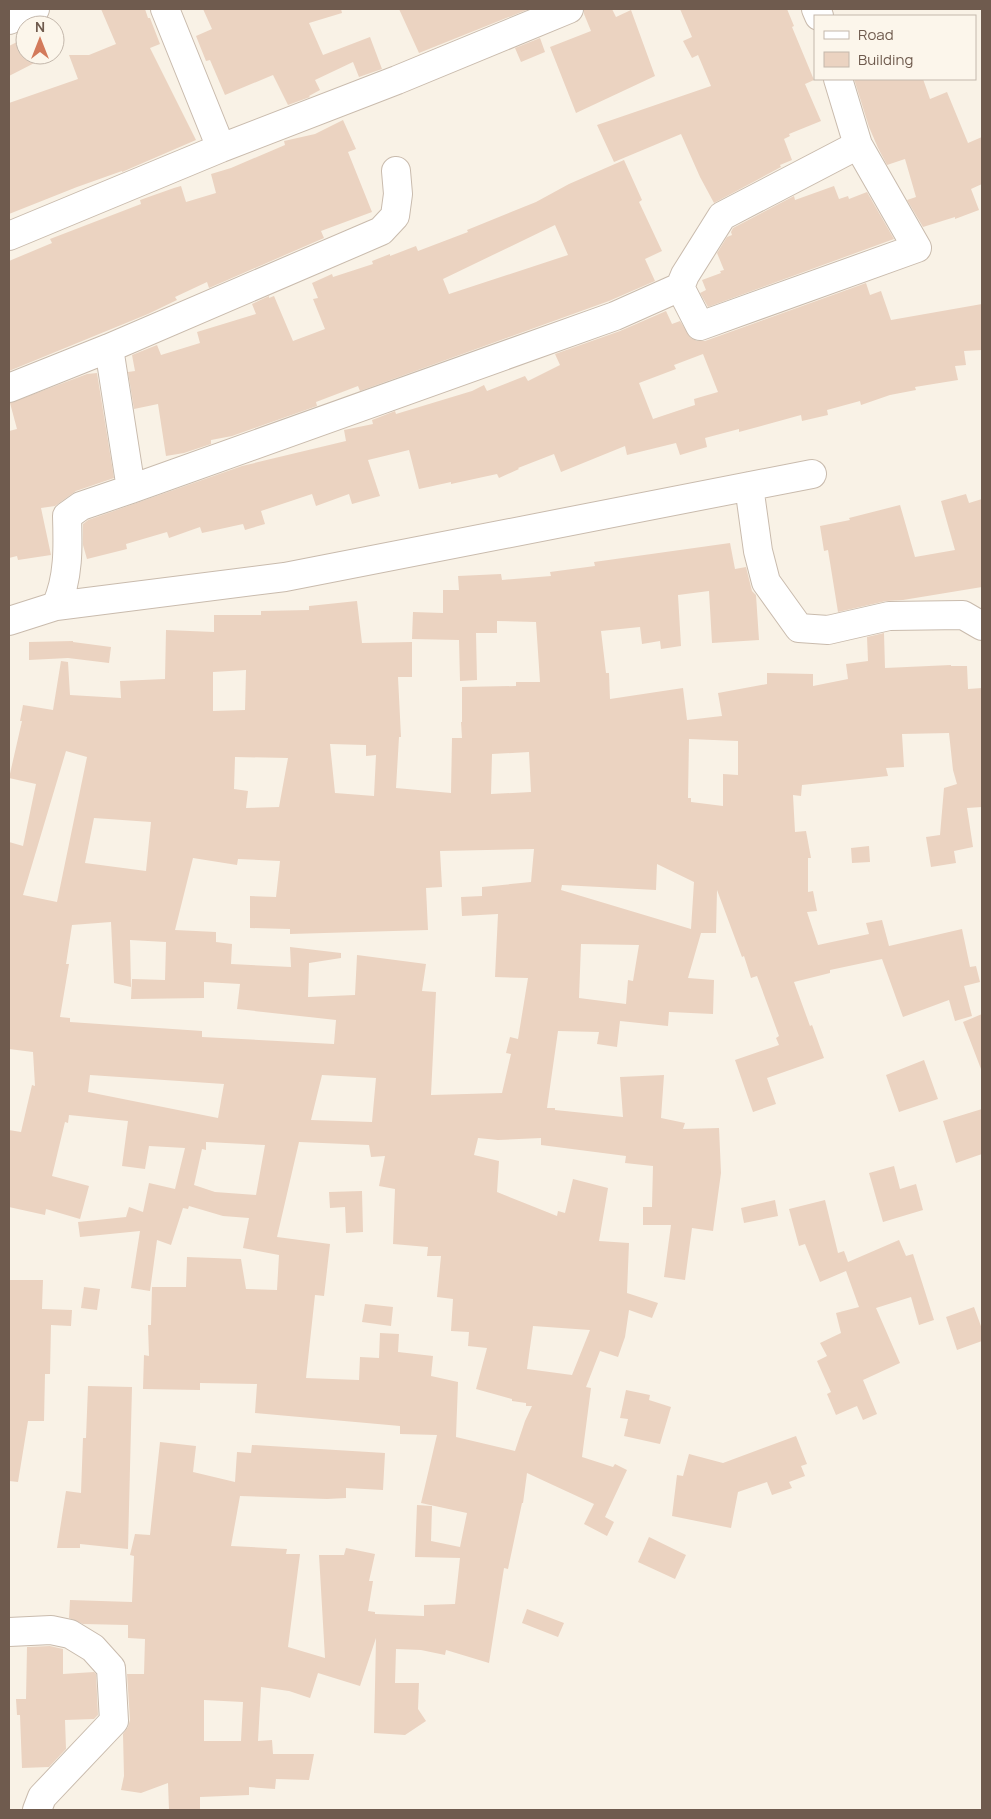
<svg xmlns="http://www.w3.org/2000/svg" width="991" height="1819" viewBox="0 0 991 1819" font-family="Manrope,sans-serif">
	<style>
		.building { fill: #ebd3c1; fill-rule: evenodd }
		.lines { fill: none; stroke-linecap: round; stroke-linejoin: round }
		.minor-casing { stroke: #c9bbad; stroke-width: 30 }
		.minor { stroke: #fff; stroke-width: 28 }
	</style>
	<rect width="100%" height="100%" fill="#f9f2e6"/>
	<path class="building" d="M101,9H145L148,18H150L160,44L150,48L196,140L122,172V171L77,187L9,214V103L78,79L69,55H89L116,44Z
		M203,9H341L342,13L309,23L323,55L370,37L382,69L359,77L353,62L315,80L320,90L309,96L310,97L288,105L273,75L225,95L210,60L206,61L196,36L212,29Z
		M399,9H529L419,53Z
		M584,9H612L616,17L631,10L655,76L576,113L550,47L591,31L584,14Z
		M680,9H787L794,26L792,27L814,80L805,84L821,121L789,134L790,136L784,139L792,160L780,165L781,167L714,203L700,177L681,134L614,162L597,125L711,86L698,55L692,58L683,41L692,37Z
		M25,38V55H50L9,76V46Z
		M540,38L545,52L521,62L515,48Z
		M854,79H923L930,99L947,92L968,143L982,137V184L971,189L979,210L955,219V217L923,227L907,200L916,197L905,159L887,165L878,148L869,127Z
		M343,120L356,149L348,152L372,212L321,231L324,238L209,288L207,282L175,297L177,300L148,314L9,371V261L52,243L50,239L141,204L140,200L174,188L181,186L186,202L216,193L211,174L231,168L285,145L284,141L315,134Z
		M624,160L642,200L639,202L662,251L645,259L655,281L609,301L360,391L358,386L316,402L317,406L232,436L211,440V444L184,453L166,456L158,404L134,409L128,372L135,371L132,355L157,345L161,355L200,343L197,332L256,314L252,304L269,296V298L274,296L293,341L325,329L313,299L318,298L312,283L332,274L333,277L373,264L372,261L390,254V256L416,246L418,251L468,232L467,230L536,202L569,184ZM555,225L568,255L449,294L443,279Z
		M834,186L839,199L848,196L849,199L867,192L894,239L708,307L700,293L706,290L702,280L721,273L720,271L724,270L717,253L727,237L732,235L731,232L733,228L794,196L795,200Z
		M866,283L870,295L881,291L891,320L982,304V350L964,351L966,365L955,366L958,380L915,387L916,390L890,395L861,405L860,401L827,410L828,415L802,421L801,415L739,432V429L705,438L707,447L680,455L676,443L627,455L625,446L561,472L554,454L518,468L519,469L499,478L497,474L451,484V482L419,489L409,450L368,460L380,496L352,504L349,494L316,506L312,494L261,511L265,524L245,530L243,524L202,533L200,527L169,538L167,532L126,544L127,549L87,559L83,545V524L88,520L242,466L346,441L344,430L373,424L372,420L395,411L396,414L472,391L484,385L487,391L525,376L528,381L560,365L555,354L620,331L666,311L672,324L680,321L691,338L697,341H705ZM703,354L718,392L694,399L695,405L653,419L639,383L676,369L674,365Z
		M97,373L114,478L76,491L55,506L41,508L51,555L18,560L17,556L9,558V431L17,429L10,403L87,374Z
		M966,494L969,503L982,499V587L903,600L886,601L838,612L828,550L824,551L820,526L850,520L849,518L900,505L915,557L955,550L941,501Z
		M730,543L735,569L746,567L752,591L756,595L759,640L712,643L709,591L678,595L681,646L661,649L660,641L642,644L640,627L601,631L606,673H609L610,699L683,688L687,720L722,716L718,693L767,684V673L813,674V686L848,679L846,664L868,661L867,637L884,633L885,668L951,665V666H967L968,689L982,688V807L967,808L973,847L954,851L956,863L931,867L926,837L940,835L944,788L957,784L953,770L949,733L902,734L904,767L886,768L888,776L802,785L801,796L793,795L795,832L806,831L811,858H808V892L813,891L817,911L807,912L818,945L869,934L866,923L882,920L889,946L962,929L970,967L976,966L980,982L964,986L972,1016L955,1021L949,1000L903,1017L882,959L830,970V973L794,982L810,1026L812,1025L824,1058L767,1078L776,1104L753,1112L735,1060L779,1045L776,1038L779,1036L757,976L751,978L744,956L742,957L717,890L716,933H701L688,978L714,980L713,1014L669,1012L668,1026L620,1021L617,1047L597,1044L599,1032L558,1031L547,1108H555V1110L623,1117L620,1077L664,1075L661,1118L685,1123L683,1129L719,1128L721,1173L713,1231L692,1228L685,1280L664,1277L671,1225H643V1207H652L653,1166L625,1163L626,1156L541,1145V1138L498,1140L478,1138L474,1155L499,1161L497,1192L557,1216L558,1211L565,1213L573,1179L608,1188L599,1241L629,1243L627,1293L658,1303L652,1318L629,1310L625,1337L618,1357L600,1351L586,1387L591,1388L582,1457L613,1467L615,1464L627,1470L605,1517L614,1522L607,1536L584,1524L594,1504L527,1473L523,1503H522L508,1569L504,1568L489,1663L446,1650L445,1655L421,1650L396,1649L395,1683H419L418,1709L426,1721L405,1735L374,1733L376,1638L360,1686L318,1673L310,1698L289,1691L261,1687L258,1741L272,1740L273,1754H314L309,1780L276,1779L275,1789L249,1787V1795L200,1797V1810H169L168,1783L141,1793L121,1790L124,1776L123,1734L128,1727L130,1720L127,1674H144L145,1639L128,1638V1625L83,1624L69,1618L70,1600L132,1602L134,1556L130,1555L135,1534L150,1535L160,1442L196,1446L193,1472L235,1482L237,1452L251,1453L252,1445L385,1453L383,1490L346,1488V1498L327,1499L240,1496L231,1546L287,1549L286,1554H300L288,1647L325,1658L319,1555H344L346,1548L375,1554L369,1581H373L368,1611L375,1612V1614L424,1616V1605L455,1604L460,1558L415,1557L417,1505L432,1506L431,1541L460,1547L467,1513L421,1503L437,1435L400,1434V1426L255,1413L257,1384L200,1383V1390L143,1389L144,1355L149,1356L148,1325H151L152,1287H186L187,1257L241,1259L246,1289L277,1290L279,1255L243,1248L249,1218L223,1216L189,1206L188,1209L183,1208L171,1245L157,1240L150,1291L131,1288L140,1231L80,1237L78,1222L126,1217L129,1207L143,1212L149,1183L175,1189L185,1148L149,1146L145,1169L122,1166L128,1121L69,1115L68,1123L65,1122L52,1176L89,1186L80,1219L46,1209L45,1215L9,1207V1130L21,1132L32,1085L35,1086L33,1052L9,1049V842L23,846L36,784L9,778L22,721H20L23,705L53,710L61,661L68,662L70,695L121,698L120,681L165,679L166,630L214,632V615H261V611L309,610V606L357,601L362,643L412,642V677H398L401,737H399L396,788L451,793L452,738H462L461,722H462V687L516,686V682H540L536,622L497,621V633H476L477,680L460,681L459,640L412,639L413,612L443,613V590H459L458,576L501,574L502,580L551,576L550,572L595,566L594,562ZM246,670L245,710L213,711V672ZM689,739L738,741V775L723,774V806L691,802V798H688ZM330,744L366,745V756L376,755L374,796L335,793ZM66,751L87,757L57,902L23,895ZM529,752L531,792L491,794L492,754ZM235,757L288,758L279,807L246,808L248,791L234,789ZM94,818L151,822L146,871L85,863ZM534,849L531,882L482,887V896L461,897L462,916L498,914L495,977L528,978L518,1039L510,1037L506,1053L511,1054L502,1093L431,1095L436,992L422,991L426,964L357,955L355,995L308,997L309,963L341,958V953L290,947L291,967L231,964L232,944L216,942V932L175,930L193,858L237,865L238,859L280,861L276,897L250,896V928L290,929V934L428,930L426,888L442,887L440,851ZM657,864L694,882L691,929L561,890L562,885L656,890ZM111,922L114,983L131,987L130,940L166,942L165,980L132,979L131,999L204,998V982L240,984L237,1009L336,1020L334,1044L202,1037V1031L70,1022V1018L60,1017L69,964H66L72,925ZM581,944L639,945L633,981L628,980L626,1004L579,998ZM90,1075L224,1084L218,1118L88,1092ZM322,1075L376,1078L372,1122L311,1120ZM206,1142L265,1145L256,1195L215,1192L194,1185L202,1149L206,1150ZM299,1142L369,1145L371,1157L385,1156L379,1186L395,1189L393,1244L428,1247L427,1256H441L437,1297L453,1299L451,1331L469,1332L468,1346L487,1348L476,1389L512,1399V1401L526,1403V1406H532L525,1421L515,1451L456,1437L458,1382L431,1376L433,1356L398,1352L399,1334L380,1333L379,1358L360,1357L359,1380L306,1378L315,1295L324,1296L330,1244L277,1237ZM533,1326L590,1330L572,1375L527,1369ZM204,1700L243,1702L241,1741H204Z
		M73,641V642L111,647L109,663L68,658L29,660V642Z
		M869,846L870,862L852,863L851,848Z
		M982,1014V1069H981L963,1022Z
		M924,1060L938,1099L899,1112L886,1075Z
		M982,1109V1154L956,1163L943,1121Z
		M894,1166L900,1189L916,1184L923,1210L883,1222L869,1173Z
		M362,1191L363,1232L346,1233L345,1207L330,1208L329,1192Z
		M775,1200L778,1216L744,1223L741,1208Z
		M825,1200L838,1253L844,1251L848,1262L899,1240L906,1256L913,1254L934,1320L919,1325L911,1297L876,1308L900,1363L863,1380L877,1414L863,1420L857,1406L836,1415L827,1394L831,1392L817,1361L827,1356L820,1343L841,1333L836,1313L859,1307L846,1271L820,1282L805,1244L799,1246L789,1209Z
		M9,1280H43L42,1309L72,1310L71,1326L51,1325L50,1374H45L44,1421H28L18,1482L9,1481Z
		M84,1287L100,1289L97,1310L81,1308Z
		M365,1304L393,1307L391,1326L362,1322Z
		M974,1307L982,1329V1341L957,1350L946,1317Z
		M88,1386L132,1387L128,1549L80,1544V1548H57L66,1491L81,1493L83,1438H86Z
		M626,1390L650,1395L649,1400L671,1407L660,1444L624,1436L628,1419L620,1418Z
		M796,1436L807,1464L801,1466L805,1476L789,1482L792,1488L772,1495L767,1482L738,1492L731,1528L672,1516L677,1475L683,1476L689,1454L723,1463Z
		M649,1537L686,1555L675,1579L638,1562Z
		M527,1609L564,1623L558,1637L522,1623Z
		M50,1646L63,1649V1674L94,1672L96,1674L98,1715L94,1719L65,1720L66,1749L49,1767L22,1768L20,1715H17L16,1699H26L27,1647Z"/>
	<g class="lines">
		<defs>
			<path id="minor" d="M165,9L221,148
				M816,9L819,16
				M9,20L35,9
				M9,236L221,148L397,80L569,9
				M680,287L700,326L917,248L858,145L838,79
				M109,348L131,489
				M9,388L109,348L381,231L395,216L398,194L396,171
				M749,486L758,551L766,582L799,628L828,630L889,616L963,615L982,626
				M56,606C69,578 68,546 67,516L81,506L131,489L615,316L680,287L685,275L722,216L858,145
				M9,621L56,606L285,577L812,474
				M9,1632L51,1630L70,1634L93,1648L111,1668L114,1721L42,1797L37,1810"/>
		</defs>
		<use href="#minor" class="minor-casing"/>
		<use href="#minor" class="minor"/>
	</g>
	<rect width="991" height="1819" fill="none" stroke="#6f5b4e" stroke-width="20"/>
	<rect x="814" y="15" width="162" height="65" fill="#fcf6eb" stroke="#c4b8ac"/>
	<rect x="824" y="31" width="25" height="8" fill="#ffffff" stroke="#c4b8ac"/>
	<text x="858" y="40" font-size="15" fill="#6f5b4e">Road</text>
	<rect x="824" y="52" width="25" height="15" fill="#ebd3c1" stroke="#c4b8ac"/>
	<text x="858" y="65" font-size="15" fill="#6f5b4e">Building</text>
	<g transform="translate(40 40)"><circle r="24" fill="#fcf6eb" stroke="#c4b8ac"/>
	<path d="M0-4L9 19L0 12L-9 19Z" fill="#d37a5b"/>
	<text y="-8" font-size="14" font-weight="bold" text-anchor="middle" fill="#6f5b4e">N</text>
	</g>
</svg>
